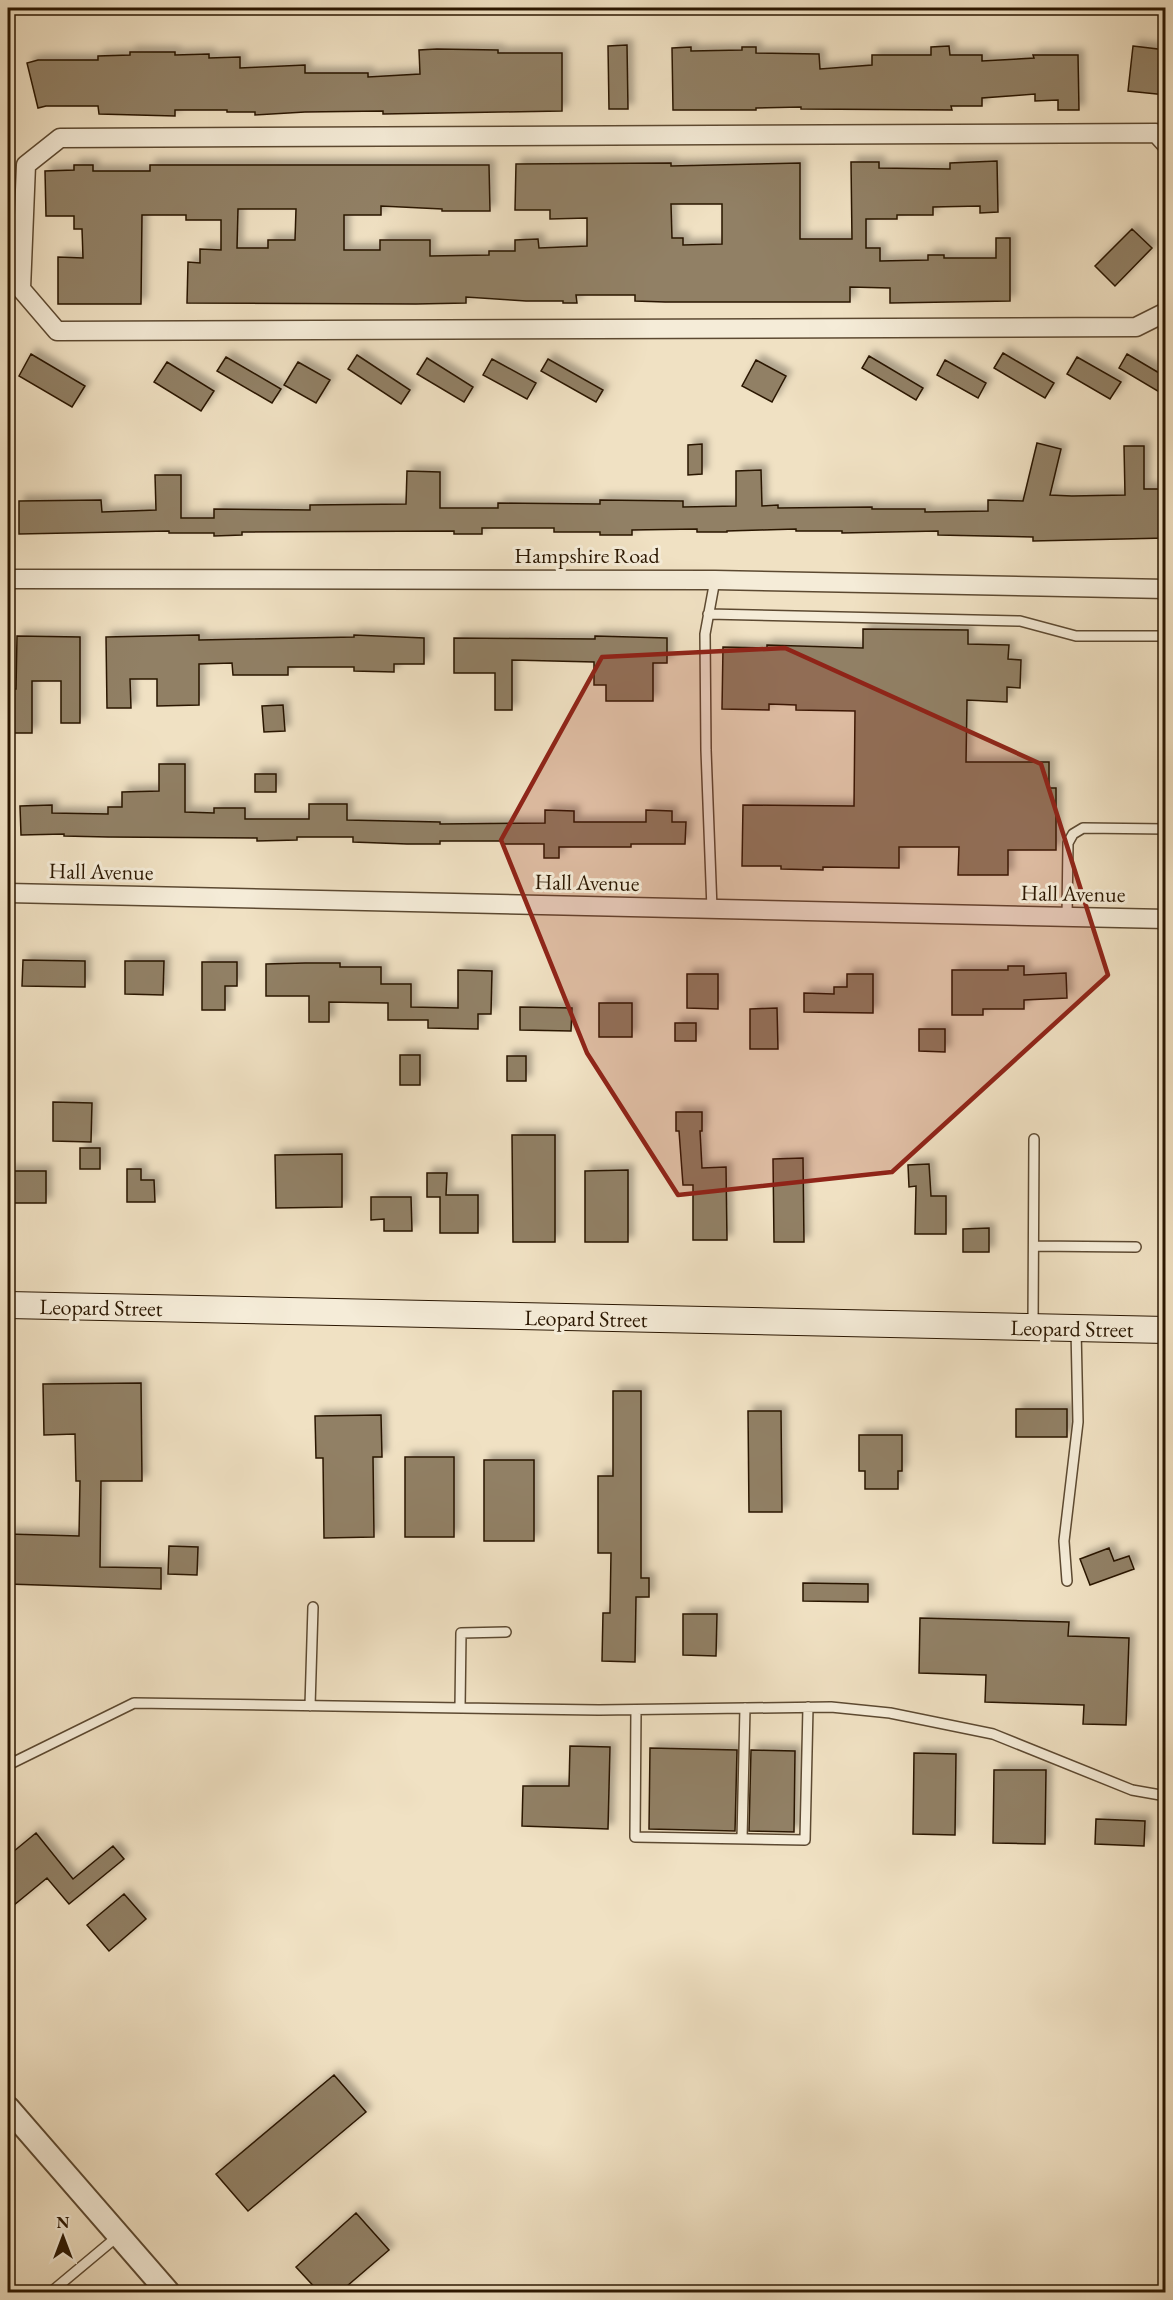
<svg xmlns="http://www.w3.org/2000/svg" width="1173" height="2300" viewBox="0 0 1173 2300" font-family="'EB Garamond',serif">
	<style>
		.building { fill: #918065; stroke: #2a1600; stroke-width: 1.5; fill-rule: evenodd; filter: url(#shadow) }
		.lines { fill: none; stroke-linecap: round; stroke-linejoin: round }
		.service-casing { stroke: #5c4931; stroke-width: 12 }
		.minor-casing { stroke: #5c4931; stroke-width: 21 }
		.tertiary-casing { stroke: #5c4931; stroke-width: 26 }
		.secondary-casing { stroke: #2a1600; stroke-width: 28 }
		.service { stroke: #f5ecd8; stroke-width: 9 }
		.minor { stroke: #f5ecd8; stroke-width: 18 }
		.tertiary { stroke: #f5ecd8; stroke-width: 22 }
		.secondary { stroke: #f5ecd8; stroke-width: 26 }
		.marked { fill: #8f2418; fill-opacity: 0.2; stroke: #8f2418; stroke-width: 4.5; stroke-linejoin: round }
		.labels { text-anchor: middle; stroke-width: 6; stroke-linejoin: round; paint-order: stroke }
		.street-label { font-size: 22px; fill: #2a1600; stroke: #f5ecd8 }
	</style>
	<defs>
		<filter id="shadow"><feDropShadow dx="5.5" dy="-5.5" stdDeviation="3" flood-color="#0004"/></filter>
	</defs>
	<rect width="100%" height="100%" fill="#f0e1c3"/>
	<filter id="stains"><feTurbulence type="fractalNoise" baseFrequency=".00333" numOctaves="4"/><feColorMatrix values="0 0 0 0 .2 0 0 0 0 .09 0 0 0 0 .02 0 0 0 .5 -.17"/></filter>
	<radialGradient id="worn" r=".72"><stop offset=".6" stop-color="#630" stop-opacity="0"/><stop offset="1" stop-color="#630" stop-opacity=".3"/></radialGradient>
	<path class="building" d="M627,45L628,109H609L608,46Z
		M949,46L950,55H982V61L1034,58L1033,55H1078L1079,110H1058V100L1035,101V94L982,98V106H951L952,110L801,109V107L756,108V110H673L672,48L691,47V51L742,50V47H756V53L819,54L820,69L872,65V55H931V47Z
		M1133,46L1166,50V95L1128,91Z
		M437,49L498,50V53H562V111L383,114V111L305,112L255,115V112H227V110H175V116L99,114L98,106H46L38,108L27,63L38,60H98V56L130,55V52H175V55L209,54V58L240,57V68L305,65V73H368V77L420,74L419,50Z
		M997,161L998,212L980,213V206L933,207V215H897V219H866V248H880V261L928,260V255H944V258H996V238H1010V301L890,303V288L850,287V302H665L635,301V295H576L577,303H563V301H526L466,297V303L416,304L187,303L188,262L200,263V249L221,250V220H186V215H142L141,304H58V257L83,258L82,229H74V216H46L45,171L74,170V165H93V171H150V165H489L490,211H442V209L381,206V215H344V250H380V240H430V256L489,255V251H515V240L538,239L539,248L587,246V218L550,219V210H515L516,164L671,163V166L800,163V239H852L851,162H879V168L950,169V163ZM671,204H722V244L683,245V238H672ZM238,209H296L295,240H268V248H237Z
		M1132,229L1152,248L1115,286L1095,266Z
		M1003,353L1054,383L1045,398L994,368Z
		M31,354L85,386L72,407L19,376Z
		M1127,354L1166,377V396L1119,368Z
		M357,355L410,390L401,404L348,369Z
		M869,356L923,388L916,400L862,368Z
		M226,357L281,389L272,403L217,371Z
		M1077,357L1121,382L1110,399L1067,374Z
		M427,358L473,387L464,402L417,374Z
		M492,359L536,383L527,399L483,375Z
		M548,359L603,390L596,402L541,371Z
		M756,360L786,376L772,402L742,386Z
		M945,360L986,383L978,398L937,375Z
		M167,362L214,391L201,411L154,382Z
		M298,362L330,380L316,403L284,385Z
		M1037,443L1061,449L1050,495L1072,496L1125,495L1124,446H1144V489H1166V538L1033,541V537L938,535V531L842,533V531H796V529L727,531V532H697V529L632,530V535H600V532H554V528H482V534H454V531L242,532V535L214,536V533H169V531L19,534V501L101,500L102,512L156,510L155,475H181V518H214V509L310,510V505L406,504L407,471L440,472V508H498V503L600,504V500L683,501V507L736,506V471L761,470L762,506L778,505V508L872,507V509H925V512L988,511V500L1023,501Z
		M702,444V474L688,475V445Z
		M863,629L968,630V644L1009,645L1008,659L1021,660L1020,688L1007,687V702L967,700L966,762H1049V788H1056V850H1008V875H958L959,847H899V868L823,867V870L781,869V866H742L743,805L854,806L855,711L796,710V705L769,704V710L722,709L723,647L767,648V645L863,648Z
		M199,635V640L354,637V635L424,638V664H394V672L354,671V667H288V675H233L232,663L199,664V705L157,706V679H130L131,708H107L106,637Z
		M17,636L80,637V723H61V681H32V733H13V689H16Z
		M595,636L667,638V663H653V701H606V685H594V662L512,660V710H495V673H454V638L595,639Z
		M283,705L285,731L264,732L262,706Z
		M159,764H185V812L214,813V808H245V819H309V804H347V820L440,822V824L545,823V810L574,811V822H646V810L672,811V822H686L685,844H631V847H559V858H544V844H502V841H440V844H407L353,842V837H297V840L257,841V838L108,837L64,836V834L21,835L20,806L52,805V813L108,814V807H122V792L159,791Z
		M255,774H276V792H255Z
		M23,960L85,961V987L22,986Z
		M125,961H164L163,995L125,994Z
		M202,962H237V986H225V1010H202Z
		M305,963H340V967H381V984H411V1007L458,1008V970L492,971L491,1014H478V1029L428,1028V1020H388V1003L329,1002V1022H309V996H266V964Z
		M1008,966H1024V975L1066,973L1067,998L1024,1000V1009H983V1015H952V970H1008Z
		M687,974H718V1009L687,1008Z
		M847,974H873V1013L804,1012V993L834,994V987H847Z
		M599,1003H632V1037H599Z
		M520,1007L572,1008L571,1031L520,1030Z
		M777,1008L778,1049H750V1009Z
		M675,1023H696V1041H675Z
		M919,1029H945V1052L919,1051Z
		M400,1055H420V1085H400Z
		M507,1056H526V1081H507Z
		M53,1102L92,1103L91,1142L53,1141Z
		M676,1112H702V1131H700L702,1168L726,1167L727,1240H693V1185H683L679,1131H676Z
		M512,1135H555V1242H513Z
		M80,1148H100V1169H80Z
		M342,1154V1207L276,1208L275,1155Z
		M803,1158L804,1242H774L773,1159Z
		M929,1164L931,1196H946V1234H915L916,1186L909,1187L908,1165Z
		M127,1169H141V1180H154L155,1202H127Z
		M628,1170V1242H585V1171Z
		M8,1171H46V1203H8Z
		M427,1173H447L446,1195H478V1233H440V1197H427Z
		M371,1197H411L412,1231H384V1219L371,1220Z
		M989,1228V1252H963V1229Z
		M141,1383L142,1481H101L100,1567L161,1568V1589L8,1584V1534L79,1536L80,1481H76L75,1434L44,1435L43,1384Z
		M613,1391H641V1578H649V1597H636L635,1662L602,1661L603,1613H610L611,1553H598V1476H613Z
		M1016,1409H1067V1437H1016Z
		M748,1411H781L782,1512H749Z
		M381,1415L382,1457H373L374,1537L324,1538L323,1458H316L315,1416Z
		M859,1435H902V1471H898V1489H865V1471H859Z
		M405,1457H454V1537H405Z
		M484,1460H534V1541H484Z
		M169,1546L198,1547L197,1575L168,1574Z
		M1109,1548L1114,1561L1129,1556L1134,1569L1090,1585L1080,1559Z
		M803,1583L868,1584V1602L803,1601Z
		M683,1614H717L716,1656L683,1655Z
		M920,1618L1069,1622L1068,1636L1129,1638L1126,1725L1083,1724L1084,1705L985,1702L986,1675L919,1673Z
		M570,1746L610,1747L608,1829L522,1826L523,1786H569Z
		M650,1748L737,1750L735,1831L649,1829Z
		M751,1750L795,1751L794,1832L749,1831Z
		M914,1753L956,1754L955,1835L913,1834Z
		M994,1770H1046L1045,1844L993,1843Z
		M1096,1819L1145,1821L1144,1846L1095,1844Z
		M36,1833L73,1879L113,1846L124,1859L69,1904L47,1878L8,1910V1856Z
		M124,1894L146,1919L109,1951L87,1925Z
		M334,2075L366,2112L248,2211L216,2174Z
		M356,2213L389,2250L340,2292H319L296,2267Z"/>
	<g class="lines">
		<defs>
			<path id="service" d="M708,614L1020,621L1076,636H1166
				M712,909L706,750L705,634L715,580
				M1067,917L1068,843L1073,834L1083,828L1166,829
				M1034,1246L1136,1247
				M1033,1325L1034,1139
				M1067,1581L1064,1541L1078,1422L1076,1329
				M310,1706L313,1607
				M460,1708L461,1633L506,1632
				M636,1710L635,1837L805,1840L808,1707
				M8,1765L134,1703L599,1710L831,1707L890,1713L993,1734L1132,1790L1166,1796
				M742,1839L745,1708
				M51,2292L118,2236"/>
			<path id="minor" d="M1166,144L1156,133L60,138L26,165L21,289L57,331L1136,327L1166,312
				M8,579L715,580L1166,589
				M8,893L1166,919"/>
			<path id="tertiary" d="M8,2108L168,2292"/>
			<path id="secondary" d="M8,1305L1166,1330"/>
		</defs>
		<use href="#service" class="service-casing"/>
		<use href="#minor" class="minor-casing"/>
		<use href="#tertiary" class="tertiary-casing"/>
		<use href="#secondary" class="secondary-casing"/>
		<use href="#service" class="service"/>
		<use href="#minor" class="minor"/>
		<use href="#tertiary" class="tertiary"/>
		<use href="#secondary" class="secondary"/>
	</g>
	<path class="marked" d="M785,648L1041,764L1108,975L892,1172L678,1195L587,1053L501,840L602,657Z"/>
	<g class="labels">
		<g class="street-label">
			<text x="587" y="563">Hampshire Road</text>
			<text transform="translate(101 871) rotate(1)" y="8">Hall Avenue</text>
			<text transform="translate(587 882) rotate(1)" y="8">Hall Avenue</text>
			<text transform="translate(1073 893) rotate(1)" y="8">Hall Avenue</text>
			<text transform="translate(101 1307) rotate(1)" y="8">Leopard Street</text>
			<text transform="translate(586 1318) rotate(1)" y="8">Leopard Street</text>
			<text transform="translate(1072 1328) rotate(1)" y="8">Leopard Street</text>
		</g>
	</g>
	<rect width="1173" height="2300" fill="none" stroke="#f0e1c3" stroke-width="30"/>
	<rect x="9" y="9" width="1155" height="2282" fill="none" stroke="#2a1600" stroke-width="3"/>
	<rect x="15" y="15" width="1143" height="2270" fill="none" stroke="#2a1600" stroke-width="1.5"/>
	<g transform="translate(63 2237)" stroke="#f5ecd8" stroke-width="4.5" paint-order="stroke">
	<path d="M0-4.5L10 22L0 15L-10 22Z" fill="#2a1600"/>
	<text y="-9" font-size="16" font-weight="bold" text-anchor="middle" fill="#2a1600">N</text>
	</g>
	<rect width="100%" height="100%" filter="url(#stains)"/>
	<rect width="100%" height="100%" fill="url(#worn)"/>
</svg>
